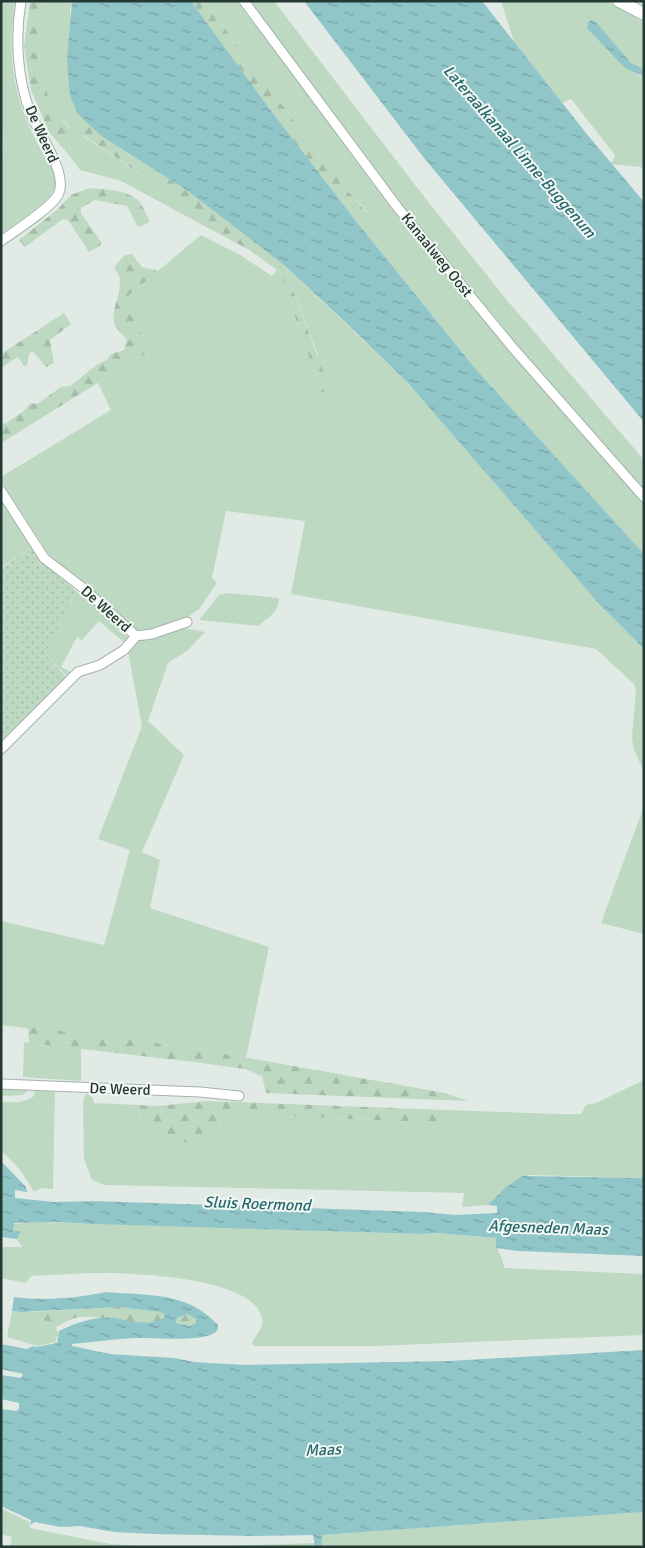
<svg xmlns="http://www.w3.org/2000/svg" width="645" height="1548" viewBox="0 0 645 1548" font-family="Signika,sans-serif">
	<style>
		.green { fill: #bed9c2 }
		.forest { fill: url(#forest-firs) }
		.park { fill: url(#park-dots) }
		.water { fill: url(#water-ripples); fill-rule: evenodd }
		.lines { fill: none; stroke-linecap: round; stroke-linejoin: round }
		.minor-casing { stroke: #a5b1ac; stroke-width: 11 }
		.secondary-casing { stroke: #a2b5ac; stroke-width: 14 }
		.minor { stroke: #fff; stroke-width: 9 }
		.secondary { stroke: #fff; stroke-width: 12 }
		.labels { text-anchor: middle; stroke-width: 4; stroke-linejoin: round; paint-order: stroke }
		.street-label { font-size: 15px; fill: #243932; stroke: #f2f7f4 }
		.water-label { font-size: 16px; font-style: italic; fill: #26696e; stroke: #f2f7f4 }
	</style>
	<defs>
		<pattern id="forest-firs" width="22" height="20" patternUnits="userSpaceOnUse" patternTransform="scale(1.25)"><rect width="22" height="20" fill="#bed9c2"/><path d="M5 1l3.5 6h-7zM16 11l3.5 6h-7z" fill="#a3bba7"/></pattern>
		<pattern id="park-dots" width="8" height="8" patternUnits="userSpaceOnUse" patternTransform="scale(1.25)"><rect width="8" height="8" fill="#bed9c2"/><path d="M2 2h.1M6 6h.1" fill="none" stroke="#a3bba7" stroke-width="1.8" stroke-linecap="round"/></pattern>
		<pattern id="water-ripples" width="26" height="14" patternUnits="userSpaceOnUse" patternTransform="scale(1.25)"><rect width="26" height="14" fill="#91c6c9"/><path d="M2 4q2-2 4 0t4 0M15 11q2-2 4 0t4 0" fill="none" stroke="#76a2a4"/></pattern>
	</defs>
	<rect width="100%" height="100%" fill="#e2eae6"/>
	<path class="green" d="M1,1H15C8,55 11,89 35,139C41,151 59,173 55,187C51,203 15,224 1,234V164L3,149L1,118Z
		M43,1H72L70,9L78,114L90,125L83,136L210,221V229L121,181L80,170L68,154L73,138L69,126L59,116L48,96L40,64L38,33Z
		M204,1H237C366,173 497,344 644,502V554L473,366L356,221L367,212L341,183Z
		M246,1H274L422,194L506,299L644,460V493L549,384L387,190Z
		M501,1H607L644,23V69L631,63L596,22L638,76L644,77V172L641,167L611,164L615,155L571,99L562,103L514,42Z
		M201,235L240,255L272,276L277,270L280,272L321,392L318,355L284,265L408,383L600,605L644,649V772L633,747L632,736L636,689L634,684L596,649L291,594L305,521L226,511L212,578L217,583L199,609L183,620L141,633L134,630L53,561L1,481V477L111,410L98,383L151,350L123,300Z
		M1,498L33,547L1,567Z
		M76,591L110,619L129,638L126,644L99,621L82,640L77,637L61,667L73,673L69,678L45,654Z
		M227,593L279,598C279,612 268,618 258,626L199,620L219,595Z
		M183,628L205,632L187,651L168,663L148,721L184,755L142,852L160,860L150,908L269,947L246,1058L186,1047L1,1025V921L104,945L130,850L98,839L142,726L128,652L140,640Z
		M644,806V934L601,923Z
		M24,1042L81,1049V1081L23,1077Z
		M644,1080V1178L529,1175L516,1180L488,1205L462,1207L464,1193L105,1185L92,1180L84,1159L83,1103L85,1095L88,1094L92,1097L94,1103L137,1105L140,1119L218,1124L223,1113L435,1123L442,1120L446,1110L559,1114H581L586,1105L596,1103Z
		M1,1087L28,1088L26,1092L23,1095L1,1096Z
		M35,1088L55,1092L53,1189L41,1188L34,1192C25,1176 16,1163 1,1151V1102C13,1102 24,1104 34,1096Z
		M36,1222L423,1234L436,1233L496,1238C496,1252 503,1256 504,1268L644,1274V1335L376,1346H254L252,1343C256,1334 264,1328 262,1319C256,1277 133,1273 100,1273C77,1273 54,1275 31,1276L26,1283L1,1278V1247H22L17,1239L21,1231H13V1224Z
		M12,1311L32,1312L56,1327L59,1336H57L56,1342L37,1346L7,1337Z
		M1,1508L29,1522L30,1528L110,1544L153,1547H1V1545L10,1546L12,1537L1,1534Z
		M644,1512V1547H322L321,1535Z
		M315,1543V1547H200Z"/>
	<path class="forest" d="M30,1H43L38,33L40,64L48,96L59,116L73,132V138L68,154L49,132L31,90L24,47Z
		M191,1H204L341,183L367,213L356,221L269,108Z
		M90,125L101,136L185,189L284,265L330,390L326,393L321,392L280,272L251,251L210,229L209,221L83,135Z
		M90,188C105,189 127,190 139,201C143,206 147,216 150,222L138,227L127,206L95,200L81,208V213L101,242L100,246L89,252L68,220L63,219L25,247L19,240L58,209L71,195Z
		M132,254L142,267L158,271L123,300L151,350L1,443V423L5,424L25,410L30,403L37,404L61,387L70,386L98,364L107,360L111,354L124,350L127,339C101,319 120,307 120,281C121,277 116,271 114,267L125,255Z
		M64,313L71,324L50,340L54,363L46,367L33,351L29,354L27,365L24,366L18,357L1,368V354Z
		M28,1027L186,1047L445,1093L468,1101L266,1093L262,1076L245,1069L194,1062L29,1043Z
		M207,1101L233,1102L446,1110L442,1120L435,1123L223,1113C219,1121 215,1130 207,1135C186,1150 156,1140 141,1120C139,1116 138,1109 137,1105L158,1106Z
		M119,1307L160,1312L164,1314V1319C144,1329 106,1315 82,1317C73,1317 64,1323 56,1327L32,1312Z
		M187,1314L196,1319V1323L191,1326L176,1323L177,1318Z"/>
	<path class="park" d="M33,547L41,560L76,591L45,654L67,678L1,745V568Z"/>
	<path class="water" d="M72,1H191L269,108L356,221L473,366L644,554V649L600,605L408,383L344,321L284,265L185,189L101,136L78,114L70,96L67,60Z
		M304,1H482L586,133L644,202V422L424,158Z
		M591,20L596,22L631,63L644,69V77L625,68L587,28L588,23Z
		M1,1161L26,1187L27,1192L15,1190V1198L54,1202L94,1201L424,1212L456,1215L497,1213V1206L488,1205L505,1188L522,1176L644,1178V1256L518,1251L496,1248V1238L436,1233L423,1234L93,1224L54,1222L14,1223L13,1231H21L17,1239L1,1237Z
		M106,1292C148,1296 187,1291 218,1325C218,1327 218,1330 216,1332C202,1343 152,1337 135,1338C114,1339 93,1342 72,1344V1346L110,1354L174,1358L194,1362L245,1365L448,1361L644,1350V1512L322,1535V1547H315L313,1535L253,1536L152,1534L114,1532L80,1526L60,1527L35,1522L30,1525L31,1520L1,1506V1409L16,1411L19,1409V1403L1,1399V1375L21,1378L23,1374L1,1369V1344L27,1349L33,1346L36,1347L57,1343L59,1331C74,1323 96,1316 113,1318C130,1320 148,1327 164,1318V1314L160,1312L119,1307L21,1312L12,1311L14,1297C43,1301 78,1298 106,1292ZM187,1314L196,1319V1323L190,1326L176,1323L177,1318Z"/>
	<g class="lines">
		<defs>
			<path id="minor" d="M244,1L398,208L513,348L644,497
				M1,241C15,231 51,208 58,195C69,174 39,135 31,114C17,80 15,37 21,1
				M1,491L44,558L83,588L136,636
				M136,636L152,634L187,622
				M1,749L78,672L100,665L124,650L136,636
				M1,1084L200,1092L239,1096"/>
			<path id="secondary" d="M619,1L644,14"/>
		</defs>
		<use href="#minor" class="minor-casing"/>
		<use href="#secondary" class="secondary-casing"/>
		<use href="#minor" class="minor"/>
		<use href="#secondary" class="secondary"/>
	</g>
	<g class="labels">
		<g class="street-label">
			<text transform="translate(42 134) rotate(66)" y="5">De Weerd</text>
			<text transform="translate(437 255) rotate(51)" y="5">Kanaalweg Oost</text>
			<text transform="translate(106 609) rotate(42)" y="5">De Weerd</text>
			<text transform="translate(120 1089) rotate(2)" y="5">De Weerd</text>
		</g>
		<g class="water-label">
			<text transform="translate(520 151) rotate(49)" y="6">Lateraalkanaal Linne-Buggenum</text>
			<text transform="translate(257 1203) rotate(2)" y="6">Sluis Roermond</text>
			<text transform="translate(548 1227) rotate(2)" y="6">Afgesneden Maas</text>
			<text transform="translate(323 1449) rotate(-2)" y="6">Maas</text>
		</g>
	</g>
	<rect width="645" height="1548" fill="none" stroke="#243932" stroke-width="5"/>
</svg>
